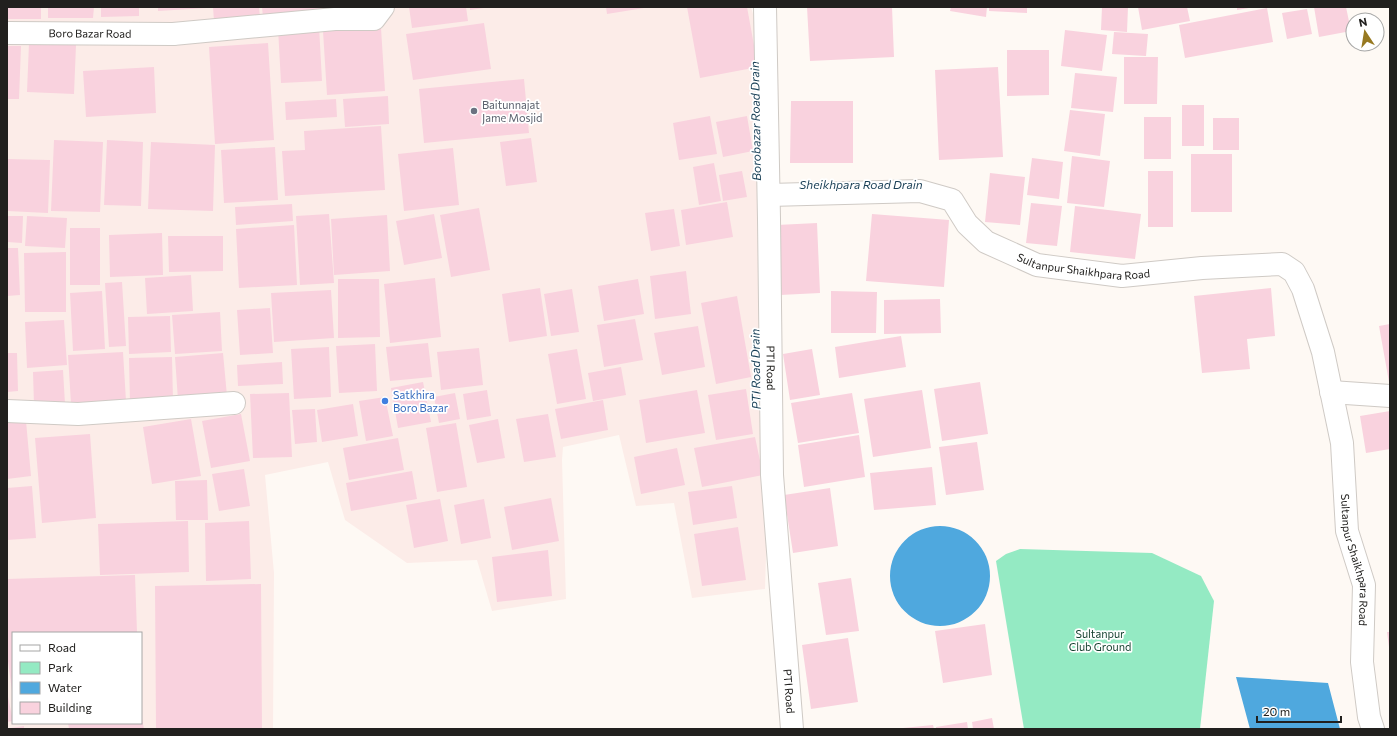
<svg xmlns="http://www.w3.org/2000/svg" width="1397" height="736" viewBox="0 0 1397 736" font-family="Commissioner,sans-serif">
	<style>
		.commercial { fill: #fcece8; fill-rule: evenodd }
		.green { fill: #94eac3 }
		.water { fill: #4fa8de }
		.building { fill: #f9d2de }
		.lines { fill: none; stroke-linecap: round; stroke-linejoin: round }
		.minor-casing { stroke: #cfcac5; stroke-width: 24 }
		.major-casing { stroke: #cfcac5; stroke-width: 24 }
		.minor { stroke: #fff; stroke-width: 22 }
		.major { stroke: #fff; stroke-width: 22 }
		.worship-dot { fill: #6b7280; stroke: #fff; stroke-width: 1.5 }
		.shop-dot { fill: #3f7fe0; stroke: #fff; stroke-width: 1.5 }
		.labels { text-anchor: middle; stroke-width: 3.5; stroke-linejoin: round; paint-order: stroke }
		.street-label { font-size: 11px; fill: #21201e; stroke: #fff }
		.worship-label { font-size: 11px; fill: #5b616d; stroke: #fff; text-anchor: start }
		.shop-label { font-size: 11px; fill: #366cbe; stroke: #fff; text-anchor: start }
		.park-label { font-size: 11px; fill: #113e2c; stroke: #fff }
		.water-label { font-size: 12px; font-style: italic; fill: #193f56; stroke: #fff }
	</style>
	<rect width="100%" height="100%" fill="#fef9f4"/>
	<path class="commercial" d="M7,7H751L760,39L768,489L765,589L692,598L674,503L636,506L619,435L563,447L562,460L566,599L492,611L477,560L407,563L345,520L328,462L265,475L274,573L273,729H7ZM13,633H141V723H13Z"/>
	<path class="green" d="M1020,549L1152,553L1201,576L1214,601L1200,729H1024L996,561L1006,554Z"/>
	<path class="water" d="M890 576a50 50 0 1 1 100 0a50 50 0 1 1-100 0Z
		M1236,677L1328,683L1340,729H1250Z"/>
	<path class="building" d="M7,7H41V19H7Z
		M48,7H94L93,18H48Z
		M101,7H139V16L101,17Z
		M158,7H207V8L158,11Z
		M213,7H259L260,18L214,21Z
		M262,7H331V13L263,17Z
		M409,7H466L468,21L412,28Z
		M470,7H484V8L470,10Z
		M606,7H644V8L607,14Z
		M687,7H747L758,67L700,78Z
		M807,7H892L894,57L810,61Z
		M951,7H987L986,17L950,11Z
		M989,7H1027V13L989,11Z
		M1102,7H1128L1127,32L1101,30Z
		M1138,7H1187L1190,21L1142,30Z
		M1237,7H1249V8L1237,10Z
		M1314,7H1346L1351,31L1319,37Z
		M1267,8L1273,42L1185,58L1179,25Z
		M1307,9L1312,34L1287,39L1282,13Z
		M484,23L491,69L413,80L406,34Z
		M319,26L322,81L281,83L278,28Z
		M381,28L385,91L327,95L323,31Z
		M1065,30L1107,35L1102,71L1061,66Z
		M1114,32L1148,34L1146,56L1112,54Z
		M29,43L76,45L74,94L27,92Z
		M268,43L274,140L215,144L209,47Z
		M7,46H21L19,99H7Z
		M1007,50H1049V95L1007,96Z
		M1124,57H1158L1157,104H1124Z
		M154,67L156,113L86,117L83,71Z
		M998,67L1003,157L939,160L935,70Z
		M1075,73L1117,77L1113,112L1071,108Z
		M524,79L529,133L424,143L419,89Z
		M388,96L389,124L345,127L343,99Z
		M336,99L337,117L286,120L285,102Z
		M791,101H853V163H790Z
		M1182,105H1204V146H1182Z
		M1070,110L1105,114L1100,156L1064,151Z
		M710,116L717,154L679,160L673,123Z
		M747,116L753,151L723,157L716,122Z
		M1144,117H1171V159H1144Z
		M1213,118H1239V150H1213Z
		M381,126L385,190L285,196L282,151L305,150L304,131Z
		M531,138L537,182L506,186L500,142Z
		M54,140L103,142L100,212L51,211Z
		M107,140L143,142L141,206L104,205Z
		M151,142L215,145L213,211L148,209Z
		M275,147L278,200L224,203L221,150Z
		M453,148L459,205L404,211L398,154Z
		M1191,154H1232V212H1191Z
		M1072,156L1110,161L1104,207L1067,203Z
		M1032,158L1063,162L1059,199L1027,195Z
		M7,159L50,160L48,213L7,211Z
		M714,163L721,201L699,205L693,167Z
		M742,171L747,197L723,201L719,175Z
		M1148,171H1173V227H1148Z
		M990,173L1025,177L1020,225L985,222Z
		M727,202L733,237L686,245L681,210Z
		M1031,203L1062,206L1057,246L1026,243Z
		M292,204L293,221L236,225L235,207Z
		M1075,206L1141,214L1135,259L1070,252Z
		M479,208L490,270L451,277L440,215Z
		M674,209L680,246L651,251L645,213Z
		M329,214L334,283L300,285L296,216Z
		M434,214L442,258L404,265L396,221Z
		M872,214L949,220L944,287L866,281Z
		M387,215L390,271L334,275L331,219Z
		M7,216H23L22,243L7,242Z
		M27,216L67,218L65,248L25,246Z
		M817,223L820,293L780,295L777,225Z
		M294,225L297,285L239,288L236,229Z
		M70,228H100V285H70Z
		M162,233L163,275L110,277L109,235Z
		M168,236H223V271L169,272Z
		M7,248H18L20,295L7,296Z
		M66,252V312H25L24,253Z
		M686,271L691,314L655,319L650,276Z
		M191,275L193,311L147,314L145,278Z
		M435,278L441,337L390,343L384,284Z
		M338,279H379L380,337L338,338Z
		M638,279L644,314L604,321L598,286Z
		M122,282L126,346L109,347L105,283Z
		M540,288L547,336L509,342L502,294Z
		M1271,288L1275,336L1247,339L1250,369L1202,373L1194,296Z
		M572,289L579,332L551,336L544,294Z
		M331,290L334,338L274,342L271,293Z
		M102,291L105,349L73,351L70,293Z
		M831,291L877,292L876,333H831Z
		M737,296L751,377L716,384L701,303Z
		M940,299L941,333L884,334V300Z
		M270,308L273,353L240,355L237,310Z
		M220,312L222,351L175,354L172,315Z
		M170,316L171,352L129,354L128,317Z
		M635,319L643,360L604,367L597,325Z
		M64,320L67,365L27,368L25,322Z
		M1390,324V382H1389L1379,326Z
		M698,326L705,367L662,375L654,333Z
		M901,336L906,367L839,378L835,347Z
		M428,343L432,377L390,381L386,347Z
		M375,344L377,391L339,393L336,346Z
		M329,347L331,397L294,399L291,349Z
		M479,348L483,385L441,390L437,352Z
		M577,349L586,399L557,404L548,354Z
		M812,349L820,395L790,400L783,354Z
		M123,352L126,401L71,404L68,355Z
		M7,353H17L18,391L7,392Z
		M223,353L227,396L178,400L175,357Z
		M172,357L173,401L130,403L129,358Z
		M282,362L283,384L238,386L237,365Z
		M621,367L626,395L593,401L588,373Z
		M63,370L65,404L34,405L33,372Z
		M423,382L431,422L398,428L391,388Z
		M980,382L988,434L942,441L934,389Z
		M746,389L753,434L716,440L708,395Z
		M487,390L491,416L467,420L463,394Z
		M697,390L705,433L646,443L639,400Z
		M922,390L931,448L873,457L864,399Z
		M289,393L292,457L253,458L250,394Z
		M455,393L460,419L439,423L434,397Z
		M852,393L859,433L798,443L791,403Z
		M385,397L393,436L366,441L359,401Z
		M603,400L608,430L561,439L555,409Z
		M353,404L358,436L322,442L317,410Z
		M315,409L317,442L295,444L292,410Z
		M1390,411V449L1366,453L1360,416Z
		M241,414L250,461L211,468L202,421Z
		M548,414L556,457L524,462L516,419Z
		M191,419L201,476L152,484L143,427Z
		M498,419L505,458L477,463L469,425Z
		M26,421L31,476L7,479V422Z
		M456,423L467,487L437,492L426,428Z
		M90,434L96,518L42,523L35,438Z
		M859,435L865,477L804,487L798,445Z
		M755,437L763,475L702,487L694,448Z
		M398,438L404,470L349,480L343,448Z
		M977,442L984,490L946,495L939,447Z
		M677,448L685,485L641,494L634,457Z
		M932,467L936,505L874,510L870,473Z
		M244,469L250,506L219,511L212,474Z
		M412,471L417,499L351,511L346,483Z
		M207,480L208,520H176L175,481Z
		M32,486L36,538L7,540V488Z
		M732,486L737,518L693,525L688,492Z
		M830,488L838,546L793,553L784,495Z
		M551,498L559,541L512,550L504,507Z
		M440,499L448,541L414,548L406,505Z
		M484,499L491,538L461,544L454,505Z
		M188,521L189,572L100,575L98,524Z
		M249,521L251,579L206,581L205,523Z
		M738,527L746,580L702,586L694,534Z
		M548,550L552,596L497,602L492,557Z
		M135,575L137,632L13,633L12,691L7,654V579Z
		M851,578L859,631L826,635L818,583Z
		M261,584L262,729H156L155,586Z
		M985,624L992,675L943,683L935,631Z
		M1387,632H1390V647H1389Z
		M848,638L858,702L811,709L802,645Z
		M7,692L13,721L7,722Z
		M141,714L144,729H69L68,723H141Z
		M992,718L994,729H973L972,722Z
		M967,722L968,729H936V727Z
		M933,725L934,729H903V728Z
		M24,726V729H11V728Z"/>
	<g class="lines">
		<defs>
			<g id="minor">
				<path d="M173,34L335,19H374L383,7"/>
				<path id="s1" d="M769,195L920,191L952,200L967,224L986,242L1037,265L1122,276L1202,268L1282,264L1294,272L1303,289L1323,352L1342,443L1347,531L1364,585L1362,662L1369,717L1373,729"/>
				<path d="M7,411L78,414L234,403"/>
			</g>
			<g id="major">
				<path id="s2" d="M765,7L769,219L772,475L792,729"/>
				<path id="s3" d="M7,33L173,34"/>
				<path d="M1331,392L1390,396"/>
			</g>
		</defs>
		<use href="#minor" class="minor-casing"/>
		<use href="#major" class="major-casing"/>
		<use href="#minor" class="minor"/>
		<use href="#major" class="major"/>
	</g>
	<circle class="worship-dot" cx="474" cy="111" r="4"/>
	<circle class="shop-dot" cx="385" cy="401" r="4"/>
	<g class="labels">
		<g class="street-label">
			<text dy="4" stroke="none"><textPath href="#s3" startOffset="83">Boro Bazar Road</textPath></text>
			<text dy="4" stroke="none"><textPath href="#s1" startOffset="341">Sultanpur Shaikhpara Road</textPath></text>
			<text dy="4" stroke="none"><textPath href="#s2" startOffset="361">PTI Road</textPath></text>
			<text dy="4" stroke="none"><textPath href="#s1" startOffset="852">Sultanpur Shaikhpara Road</textPath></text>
			<text dy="4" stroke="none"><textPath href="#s2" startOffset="685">PTI Road</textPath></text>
		</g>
		<g class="worship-label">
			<text x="482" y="109">Baitunnajat<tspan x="482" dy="13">Jame Mosjid</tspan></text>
		</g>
		<g class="shop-label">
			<text x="393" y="399">Satkhira<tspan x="393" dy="13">Boro Bazar</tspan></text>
		</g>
		<g class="park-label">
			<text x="1100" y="638">Sultanpur<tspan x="1100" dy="13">Club Ground</tspan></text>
		</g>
		<g class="water-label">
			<text transform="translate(756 121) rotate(-91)" y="4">Borobazar Road Drain</text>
			<text x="861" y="189">Sheikhpara Road Drain</text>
			<text transform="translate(756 369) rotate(-91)" y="4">PTI Road Drain</text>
		</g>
	</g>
	<rect width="1397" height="736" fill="none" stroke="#21201e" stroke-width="16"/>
	<rect x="12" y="632" width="130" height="92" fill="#ffffff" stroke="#a6a6a5"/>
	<rect x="20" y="645" width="20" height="6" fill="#ffffff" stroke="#a6a6a5"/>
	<text x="48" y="652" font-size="12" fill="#21201e">Road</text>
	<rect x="20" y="662" width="20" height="12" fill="#94eac3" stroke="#a6a6a5"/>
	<text x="48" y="672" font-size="12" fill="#21201e">Park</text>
	<rect x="20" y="682" width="20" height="12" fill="#4fa8de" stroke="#a6a6a5"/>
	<text x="48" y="692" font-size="12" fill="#21201e">Water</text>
	<rect x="20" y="702" width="20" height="12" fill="#f9d2de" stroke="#a6a6a5"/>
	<text x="48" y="712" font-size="12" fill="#21201e">Building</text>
	<g transform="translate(1365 32) rotate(348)"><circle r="19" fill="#ffffff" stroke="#a6a6a5"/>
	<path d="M0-3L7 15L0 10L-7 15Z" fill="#977921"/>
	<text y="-6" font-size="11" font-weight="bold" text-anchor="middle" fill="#21201e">N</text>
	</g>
	<path d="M1257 716v6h84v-6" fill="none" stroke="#21201e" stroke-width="2"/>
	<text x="1263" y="716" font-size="12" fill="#21201e" stroke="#ffffff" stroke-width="3" paint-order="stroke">20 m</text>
</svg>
